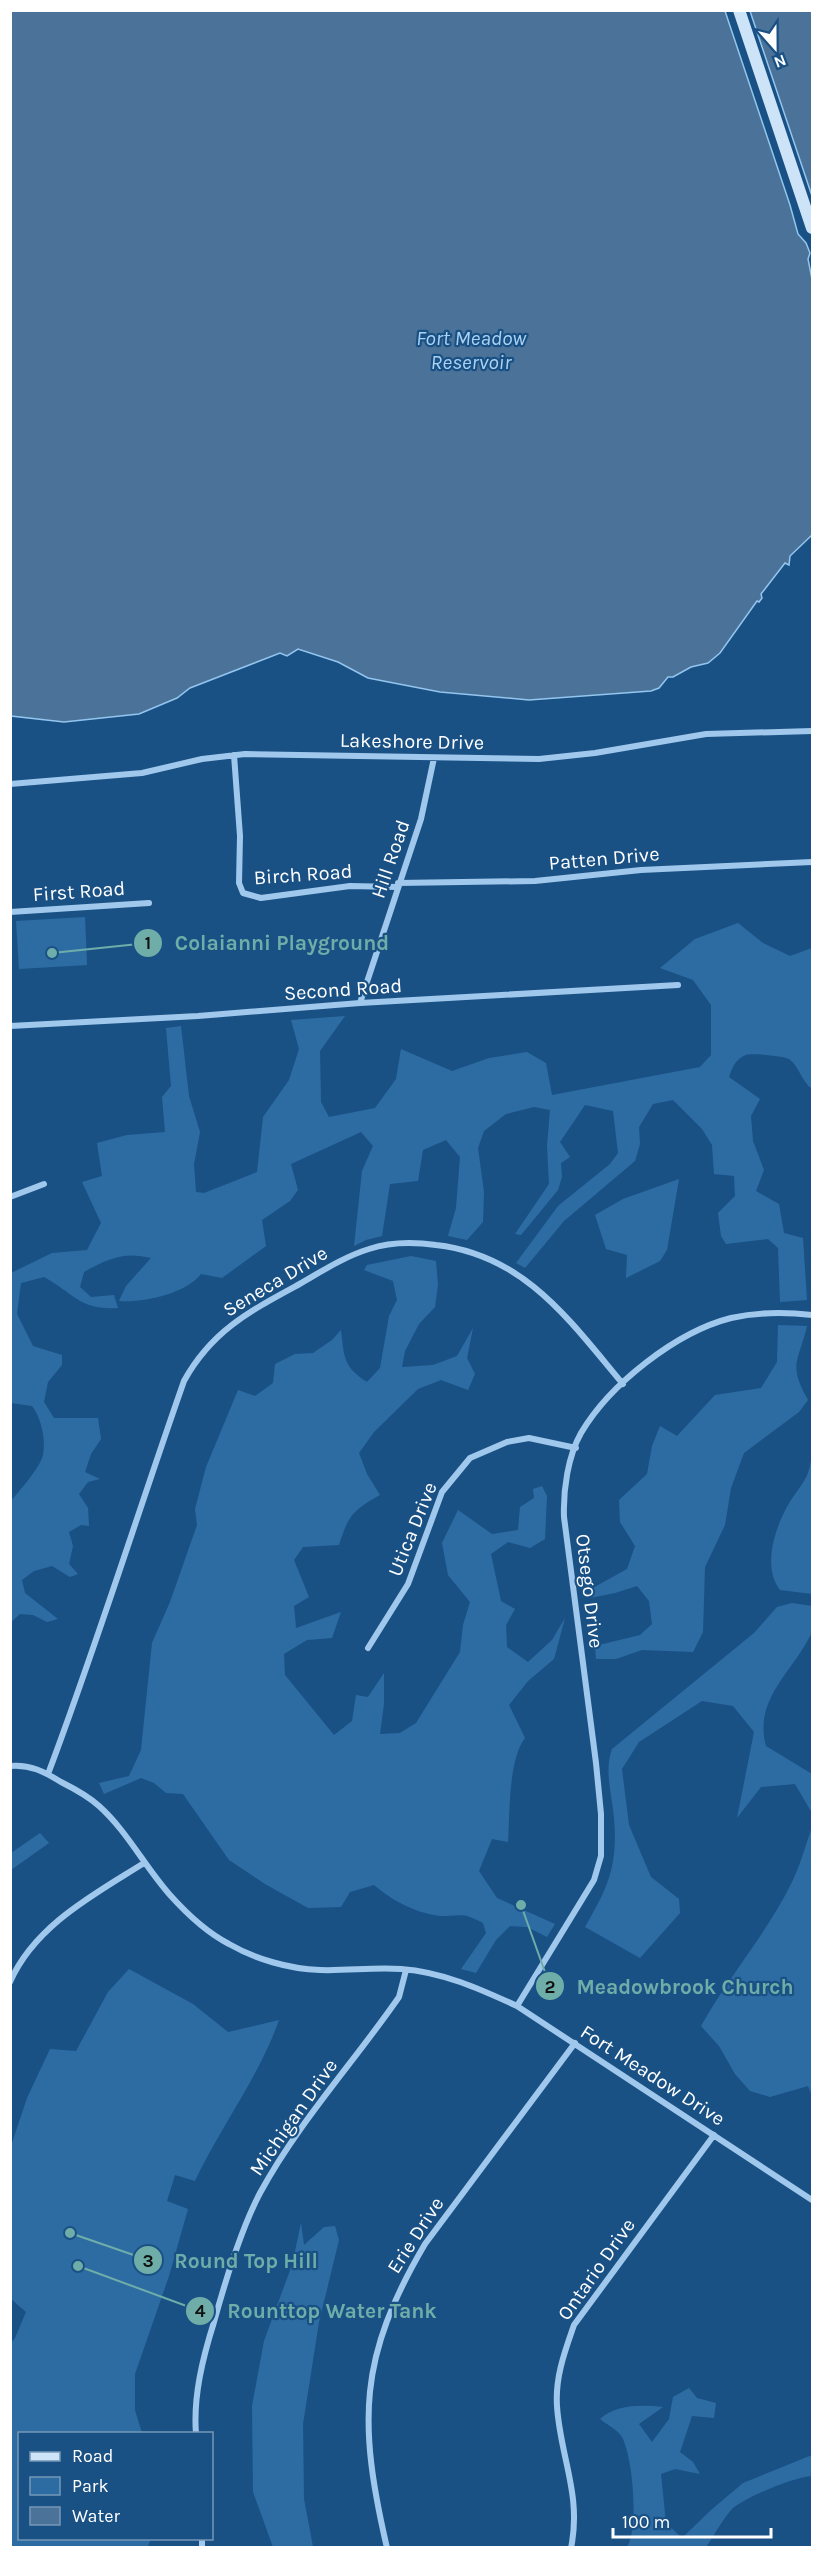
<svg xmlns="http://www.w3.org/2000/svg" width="823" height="2558" viewBox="0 0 823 2558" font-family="Karla,sans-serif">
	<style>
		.green { fill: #2d6ca3 }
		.water { fill: #4b7399; stroke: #93c5ee; stroke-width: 1.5 }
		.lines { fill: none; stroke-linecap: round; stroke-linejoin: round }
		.street { stroke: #a0c8ec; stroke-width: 6 }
		.secondary { stroke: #cde3f8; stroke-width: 12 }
		.labels { text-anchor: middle; stroke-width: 4.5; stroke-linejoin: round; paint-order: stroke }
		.street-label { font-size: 20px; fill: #fff; stroke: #1a5185 }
		.water-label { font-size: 21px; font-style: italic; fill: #acd2f3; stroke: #1a5185 }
		.leader { fill: none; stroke: #6fada8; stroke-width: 2 }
		.callout-dot { fill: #6fada8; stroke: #1a5185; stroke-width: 2 }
		.mark-label { font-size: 18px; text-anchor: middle; font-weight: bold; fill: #111 }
		.callout-label { font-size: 21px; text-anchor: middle; font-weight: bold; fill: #6fada8; stroke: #1a5185; stroke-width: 4.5; stroke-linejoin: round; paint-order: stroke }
	</style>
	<rect width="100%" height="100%" fill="#1a5185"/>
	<path class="green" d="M85,917L87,965L19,969L16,921Z
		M738,923L763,943L790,956L812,948V1089C801,1081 800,1067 789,1059C785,1056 750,1053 746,1055C736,1058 732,1068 729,1077L760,1099L751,1116L753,1141L764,1170L756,1191L779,1204L784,1233L803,1238L807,1300L780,1302L778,1248L768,1239L726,1244L721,1236L718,1213L735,1196L734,1176L714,1174L712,1145L702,1129L673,1100L653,1104L639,1127L640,1144L635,1161L564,1221L525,1268L516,1263L558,1206L610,1164L618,1153L613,1111L585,1105L560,1142L570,1157L561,1163L562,1177L558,1190L521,1235L515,1234L549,1184L547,1146L550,1110L534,1107L506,1114L484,1131L478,1148L484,1192L483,1222L467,1240L448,1236L456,1208L460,1157L446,1140L423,1150L418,1181L390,1184L382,1236L366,1240L354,1246L362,1171L373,1146L361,1132L291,1164L298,1190L290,1201L262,1220L266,1246L222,1278L201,1274C185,1294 143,1303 119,1301L126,1286L151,1258C124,1251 107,1259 84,1272L80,1287L91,1297L114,1295L118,1308C79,1310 75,1294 44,1277L21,1283L17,1314L33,1346L62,1355V1365L48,1382L44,1402L54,1418H98L101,1439L91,1454L85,1472L100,1479L88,1482L79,1494L88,1508L89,1526L81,1525L69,1532L73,1546L69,1564L78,1574L70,1577L52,1566L34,1571L22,1580L25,1593L58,1619L47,1622L33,1615L20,1614L11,1622V1501C20,1490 40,1468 43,1455C46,1438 41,1418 32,1406L11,1403V1273L52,1253L87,1250L101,1223L82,1182L102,1176L97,1143L127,1135L165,1132L162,1097L171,1086L166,1028L181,1026L189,1096L200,1132L194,1164L196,1192L204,1193L257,1172L263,1117L289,1080L299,1049L291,1020L345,1016L320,1051L321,1102L329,1117L375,1108L396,1079L401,1049L452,1071L489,1058L527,1052L546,1063L552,1095L700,1067L711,1055V1005L693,980L660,968L695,939Z
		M679,1179L667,1250L660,1261L626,1278L627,1255L606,1249L595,1215L623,1199Z
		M411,1256L436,1261L438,1285L435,1307L419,1324L405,1351L402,1367L433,1365L457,1356L473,1328L467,1358L475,1374L468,1390L441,1380L418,1389L374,1432L359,1453L367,1474L380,1495C353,1510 348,1516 339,1545L303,1547L294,1560L309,1597L294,1606L296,1628L341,1612L332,1638L307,1640L284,1654L285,1675L334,1735L352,1721L356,1695L368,1697L384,1673V1704L380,1734L400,1733L416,1723L460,1652L463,1625L470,1602L448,1575L442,1543L458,1510L492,1534L518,1530L520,1507L534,1498L533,1489L542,1486L547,1496L545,1539L530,1548L508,1542L491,1554L501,1601L515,1609L506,1625L507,1647L528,1662L552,1640L565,1618L554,1659L528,1681L509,1705L525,1738C508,1760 510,1814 508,1842L492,1839L479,1871L497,1898L555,1924L547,1937L527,1927L510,1926L496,1940L476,1973L461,1969L486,1933L483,1923C461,1912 465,1916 443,1916C419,1915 391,1900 374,1885L350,1892L341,1907L308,1908L265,1884L229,1860L183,1794L166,1793L154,1783L141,1778L104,1794L99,1783L129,1776L141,1750L152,1643L170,1602L197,1525L195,1509L206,1467L238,1390L255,1396L273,1383L275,1364L295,1354L313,1353L332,1340L341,1330C344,1356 343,1367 367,1382L380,1368L389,1316L397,1300L393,1281L364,1270L367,1265Z
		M778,1325L807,1326C798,1363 788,1365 808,1400L799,1412L744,1453L731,1488L725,1525L705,1567L703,1632L693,1652L642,1650L616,1659H596L595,1646L640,1635L652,1624L649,1601L637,1586L615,1593L590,1598L589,1590L627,1569L635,1546L620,1522L619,1500L647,1474L652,1446L660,1426L677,1436L715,1395L761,1388L777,1362Z
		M812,1454V1594L780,1590C762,1567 775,1528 788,1505C794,1494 804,1484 808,1473C810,1467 811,1460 812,1454Z
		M792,1603L812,1606C813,1614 815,1626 811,1634C793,1672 753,1699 766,1746L812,1774V1813L795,1784L761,1787L737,1818L754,1732L733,1706L702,1701L639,1742L622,1769L629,1825L651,1877L679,1899L680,1913L640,1958L585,1927C608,1887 618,1866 614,1818C612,1794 604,1772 612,1749L754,1633L777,1607Z
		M812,1827V2096L808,2086L770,2097L750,2091L735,2074L719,2046L701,2026C729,1976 768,1932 793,1880C801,1863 806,1844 812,1827Z
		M40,1833L49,1843L11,1870V1853Z
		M129,1969L193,2004L228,2032L279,2020C259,2077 221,2126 195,2181L175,2175L167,2201L188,2209L169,2276L135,2374V2410L142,2433L20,2434V2538H150V2541L147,2548L11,2547V2343L15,2338L26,2312L11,2299V2146L27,2098L50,2049L76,2051L108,1992Z
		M301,2223L304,2245L324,2227L335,2226L339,2240L319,2322L303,2424L304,2499L313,2547H273L253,2492L252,2406L264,2341L292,2265Z
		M689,2388L697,2398L716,2403L714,2418L692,2416L680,2452L693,2462L700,2474L675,2469L661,2474L666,2523L682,2538L711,2510L743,2483L812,2455V2476C794,2477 748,2496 733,2508C723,2518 714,2536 706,2547H627C639,2528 633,2458 622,2437C618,2430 606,2424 600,2419C617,2404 641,2405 663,2407L639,2424L652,2442L669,2419L673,2397Z"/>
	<path class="water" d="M10,11H725L790,205L798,234L806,243L810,253L808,259L812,279V535L790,556L789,565L785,563L761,594L762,598L759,602L757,601L720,653L708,663L691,667L673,677H668L659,688L651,691L529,700L440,692L368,678L338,662L298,649L287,656L280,653L190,688L177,698L139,714L64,722L11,716Z
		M750,11H812V196Z"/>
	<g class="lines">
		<path class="street" d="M234,755L240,836L239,883L243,893L261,898L350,886L397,887
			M10,784L142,773L202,759L245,754L539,759L595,753L706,734L812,731
			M398,883L535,881L641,870L812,862
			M10,912L149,903
			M360,1003L421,819L434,758
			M10,1026L198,1016L360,1003L678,985
			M10,1197L44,1184
			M368,1648L408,1584L442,1492L470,1458L507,1442L529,1438L576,1448
			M10,1766C30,1764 45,1772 61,1782C75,1789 88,1796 99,1806C127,1831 145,1867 170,1895C187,1914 206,1932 229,1944C255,1959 289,1969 320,1970C347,1971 374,1967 401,1969C443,1972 480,1989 517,2006L812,2200
			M48,1774C97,1644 138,1512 184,1381C211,1332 248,1312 296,1286C319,1273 343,1257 369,1249C390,1242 414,1242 436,1245C525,1255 570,1321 623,1384
			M10,1982C35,1925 95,1894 144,1863
			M517,2006L594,1880L601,1856V1814L596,1763L564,1517C563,1490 568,1456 581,1433C610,1384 676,1332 731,1318C758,1312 785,1312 812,1315
			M196,2434C193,2396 203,2357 214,2322C225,2282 241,2229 260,2193C298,2123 354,2062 399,1997L406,1970
			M202,2538V2548
			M387,2548C358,2422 358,2358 425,2244L575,2043
			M571,2548C582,2495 560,2456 557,2406C555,2377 565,2351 574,2325L714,2135"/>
		<path class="secondary" d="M739,10L812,228"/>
	</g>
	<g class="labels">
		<g class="street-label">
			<text transform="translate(412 741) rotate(1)" y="7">Lakeshore Drive</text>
			<text transform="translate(604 858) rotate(-5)" y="7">Patten Drive</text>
			<text transform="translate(390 859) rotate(-71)" y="7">Hill Road</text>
			<text transform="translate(303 874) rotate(-4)" y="7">Birch Road</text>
			<text transform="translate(79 891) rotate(-4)" y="7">First Road</text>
			<text transform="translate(343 989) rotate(-4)" y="7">Second Road</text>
			<text transform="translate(275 1281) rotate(-31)" y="7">Seneca Drive</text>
			<text transform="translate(412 1529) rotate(-68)" y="7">Utica Drive</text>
			<text transform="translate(590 1591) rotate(83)" y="7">Otsego Drive</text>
			<text transform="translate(653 2075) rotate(33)" y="7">Fort Meadow Drive</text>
			<text transform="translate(293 2117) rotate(-55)" y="7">Michigan Drive</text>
			<text transform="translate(415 2235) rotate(-57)" y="7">Erie Drive</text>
			<text transform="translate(596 2269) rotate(-55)" y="7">Ontario Drive</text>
		</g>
		<g class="water-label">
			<text x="471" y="345">Fort Meadow<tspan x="471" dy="24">Reservoir</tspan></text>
		</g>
	</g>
	<path class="leader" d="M52 953L148 943M521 1905L550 1986M70 2233L148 2260M78 2266L200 2311"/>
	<g class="callout-dot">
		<circle cx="52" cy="953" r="6"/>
		<circle cx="521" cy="1905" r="6"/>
		<circle cx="70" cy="2233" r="6"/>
		<circle cx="78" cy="2266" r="6"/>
		<circle cx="148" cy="943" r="15"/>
		<circle cx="550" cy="1986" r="15"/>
		<circle cx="148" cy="2260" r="15"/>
		<circle cx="200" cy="2311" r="15"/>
	</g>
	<g class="mark-label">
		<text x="148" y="949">1</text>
		<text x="550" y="1993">2</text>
		<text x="148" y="2267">3</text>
		<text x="200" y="2317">4</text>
	</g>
	<g class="callout-label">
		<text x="282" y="950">Colaianni Playground</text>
		<text x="685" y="1994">Meadowbrook Church</text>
		<text x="246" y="2268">Round Top Hill</text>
		<text x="332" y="2318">Rounttop Water Tank</text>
	</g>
	<rect width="823" height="2558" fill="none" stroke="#ffffff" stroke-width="24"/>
	<rect x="18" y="2432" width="195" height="108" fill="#1a5185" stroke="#7697b6" stroke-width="1.5"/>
	<rect x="30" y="2452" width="30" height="9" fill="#cde3f8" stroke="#7697b6" stroke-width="1.5"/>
	<text x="72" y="2462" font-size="18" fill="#ffffff">Road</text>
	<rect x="30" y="2477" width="30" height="18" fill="#2d6ca3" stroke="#7697b6" stroke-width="1.5"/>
	<text x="72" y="2492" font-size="18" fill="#ffffff">Park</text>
	<rect x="30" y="2507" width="30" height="18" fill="#4b7399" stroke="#7697b6" stroke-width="1.5"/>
	<text x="72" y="2522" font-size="18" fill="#ffffff">Water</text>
	<g transform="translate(775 48) rotate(159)" stroke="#1a5185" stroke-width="4.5" paint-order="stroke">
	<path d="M0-4.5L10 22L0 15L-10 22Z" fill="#ffffff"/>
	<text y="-9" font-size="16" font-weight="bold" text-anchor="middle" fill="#ffffff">N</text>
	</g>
	<path d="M613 2528v9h158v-9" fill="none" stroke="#ffffff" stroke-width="3"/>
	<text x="622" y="2528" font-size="18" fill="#ffffff" stroke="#1a5185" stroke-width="4.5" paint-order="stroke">100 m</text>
</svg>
